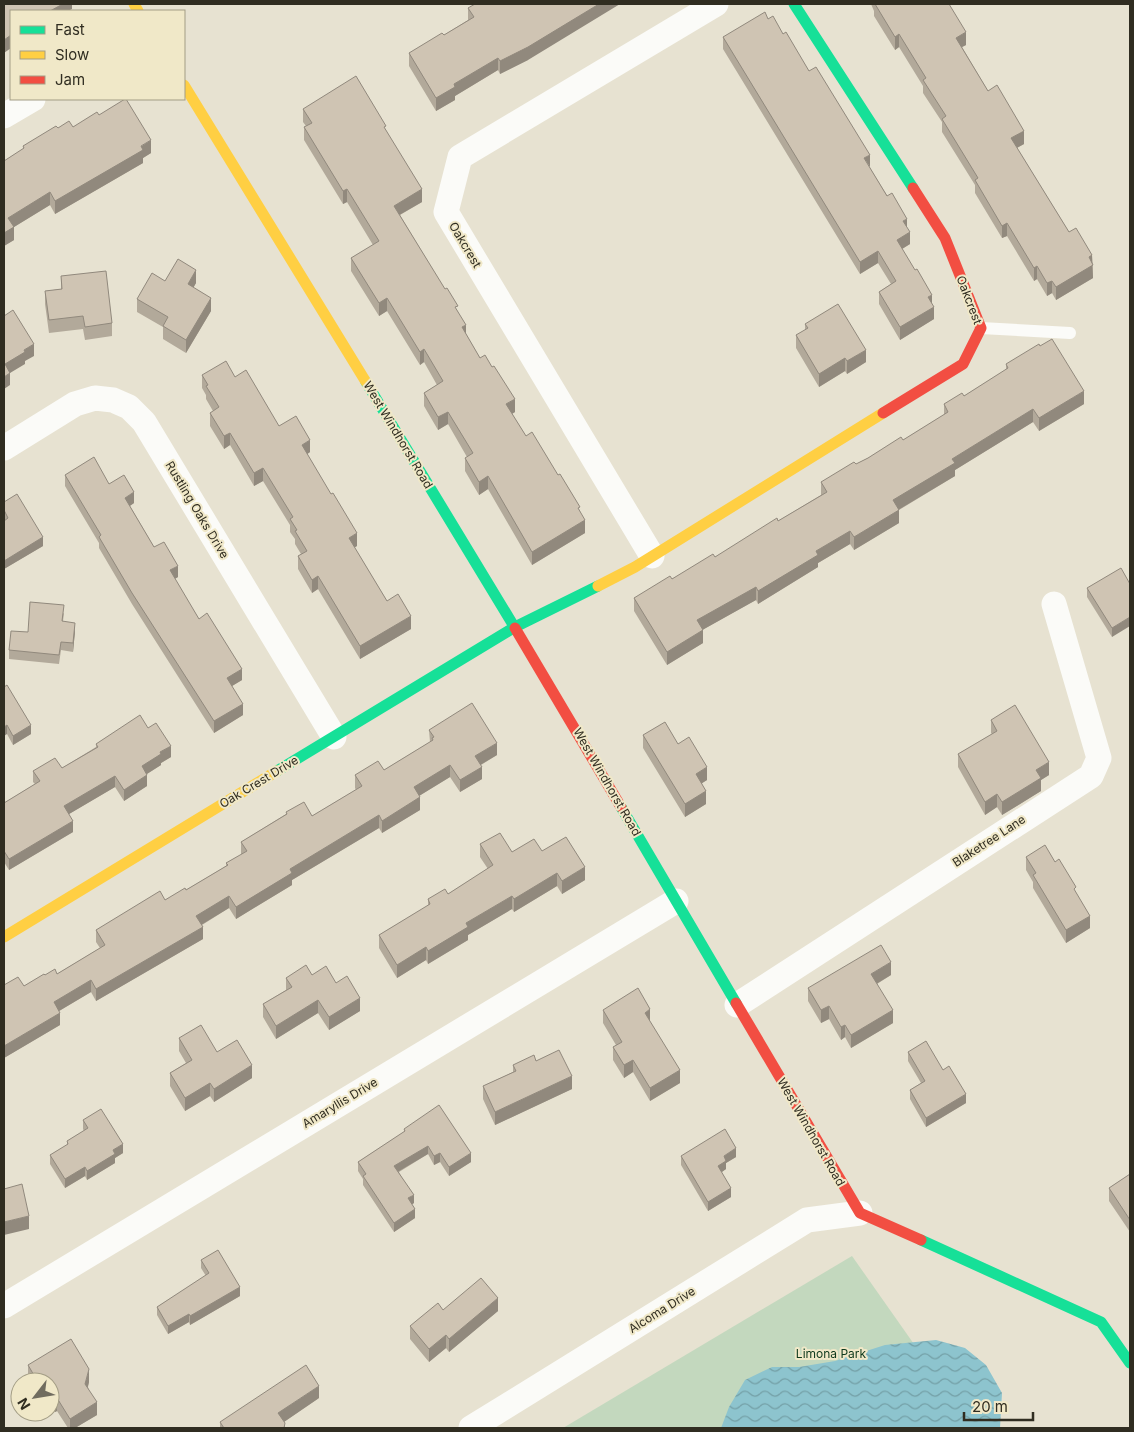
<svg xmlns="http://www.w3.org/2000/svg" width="1134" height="1432" viewBox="0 0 1134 1432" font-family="Inter,sans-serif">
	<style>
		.park { fill: #c3d8be }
		.water { fill: url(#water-waves) }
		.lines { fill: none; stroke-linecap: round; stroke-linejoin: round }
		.lane { stroke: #fbfbf8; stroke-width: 12 }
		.street { stroke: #fbfbf8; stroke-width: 25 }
		.fast { stroke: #16e098; stroke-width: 11 }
		.slow { stroke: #ffcf43; stroke-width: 11 }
		.jam { stroke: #f24e42; stroke-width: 11 }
		.wall { fill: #b2a99a }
		.shaded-wall { fill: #91897d }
		.building { fill: #cfc4b3; stroke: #91897d }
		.labels { text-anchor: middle; stroke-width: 4; stroke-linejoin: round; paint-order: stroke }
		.street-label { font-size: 12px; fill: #302d21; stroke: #f0e8c8 }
		.park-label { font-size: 12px; fill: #0e391c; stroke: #f0e8c8 }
	</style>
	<defs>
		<pattern id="water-waves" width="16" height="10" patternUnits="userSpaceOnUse" patternTransform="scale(1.25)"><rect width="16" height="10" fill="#8dc4ce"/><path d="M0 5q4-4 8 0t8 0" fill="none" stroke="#74a0a7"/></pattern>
	</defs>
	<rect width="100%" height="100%" fill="#e7e2d1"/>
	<path class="park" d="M852,1256L973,1428H563Z"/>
	<path class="water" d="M936,1340L965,1348L986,1365L1002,1393L1000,1428H721L729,1407L745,1380L772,1367H799L835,1361L885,1345Z"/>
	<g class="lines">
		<path class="lane" d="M981,328L1070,333"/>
		<path class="street" d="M4,116L33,99
			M4,448L75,404L95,398L113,400L129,407L144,422L334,737
			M652,556L446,212L460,157L716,4
			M737,1005L1091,776L1099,758L1054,604
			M4,1306L676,901
			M471,1428L807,1220L860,1213"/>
		<path class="fast" d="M794,4L913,188
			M366,382L515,628
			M277,771L515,627L598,586
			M621,807L736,1003
			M921,1240L1101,1322L1130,1363"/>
		<path class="slow" d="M134,4L138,11
			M184,85L366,382
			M598,586L635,567L883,413
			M4,937L277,771"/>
		<path class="jam" d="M883,413L963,364L981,328L945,238L913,188
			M515,628L621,807
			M736,1003L860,1213L921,1240"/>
	</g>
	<path class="wall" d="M871,4H949L966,45L962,47L988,91L1024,144L1017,148L1069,232L1092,255L1093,278L1056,300L1052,293L1047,296L1037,279L1034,281L1007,236L1002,238L975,193V185L942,132V122L923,93V86L899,47L895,50L874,16V11Z
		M468,8L528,60L500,74L498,70L455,96V100L436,111L409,66V53L444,35L468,20Z
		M768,19L783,34L809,71L907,227L910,244L902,249L932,304L934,319L900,340L879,304V292L891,284L878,263L860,274L723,49V37Z
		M303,109L386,131L422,202L400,215L458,312L466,334L480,358L515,412L512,414L526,436L558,475L580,511L585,533L532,565L488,489L479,495L465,471V458L467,457L448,424L438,430L424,406V393L437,385L424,362L420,365L387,311L379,316L351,271V258L373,245L347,202L343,204L304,140V127L306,126L303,122Z
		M99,115L151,153L143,158V163L55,214L50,205L14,227V240L4,246V161L23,149V146L58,128L73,127Z
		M61,276L112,323V336L85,340L83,329L49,333L45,304V291L61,289Z
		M165,281L196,283L193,288L211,311L186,353L163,339V327L137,312V299Z
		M805,324L866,362L847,374L845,371L819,387L796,348V335L805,330Z
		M1006,364L1084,404L1039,431L1033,422L955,470V476L899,510V523L854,550L850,544L818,563V567L758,604L756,600L702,630L703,643L667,665L634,611V598L715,557L778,521L821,495V482L903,440L944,415V404L964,396L1006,370Z
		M202,375L235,377L279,426L310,452L307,454L357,546L354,547L387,601L411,629L360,659L318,589L312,593L298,569V556L301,554L295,544V539L290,532V525L263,481L254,486L230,445L224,449L210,426V413L213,411L206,399V395L202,388Z
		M65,475L109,484L134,503L130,506L154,547L178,577L174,579L199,619L242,680L232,686L243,715L214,733L132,604L99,548V543L65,486Z
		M4,502L43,546L4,569V521L5,520L4,519Z
		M1130,584L1112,637L1087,597V588Z
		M64,613L63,621L75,631L73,652L61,650L59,664L9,659V650L28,632Z
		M4,687L31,734L13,745L7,734Z
		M991,720L1049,775L1041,780V791L1002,815L997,807L985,815L958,767V754L992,734L991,733Z
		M148,728L171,757L161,763V765L147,774V786L124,801L115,787L69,814L73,832L9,870L4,862V803L35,784L33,782V771L62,768L96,747V744Z
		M429,730L497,755L481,765L482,779L460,792L450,777L419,796L420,810L382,833L379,828L292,880V885L236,919L229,908L202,925L203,939L96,1001L91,992L59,1011L60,1025L4,1058V985L24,986L45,975L57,974L100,948L96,942V930L165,900L186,890L226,866V863L241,855V842L286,814V812L312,816L356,790L355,788V775L384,770L430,742Z
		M643,735L678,744L707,780L702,783L706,804L685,817L643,748Z
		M480,844L512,852L542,851L585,880L562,894L557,886L514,912L512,909L468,935V940L428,964L426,960L397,978L379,948V935L428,906V899L448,894L488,869L480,857Z
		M1026,857L1055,862L1076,893L1090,928L1066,943L1033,888V882L1026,870Z
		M312,975L336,983L360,1011L329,1030L318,1013L276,1039L263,1017V1004L286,990V978Z
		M891,975L877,984L893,1023L851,1048L845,1037L841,1040L829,1019L821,1023L808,1001V988Z
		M603,1010L650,1022L680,1083L650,1101L633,1072L624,1078L613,1060V1047L616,1045L603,1023Z
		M179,1038L217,1052L252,1078L214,1102L210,1096L185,1111L170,1086V1073L186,1063L179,1051Z
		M908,1052L943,1070L966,1103L926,1127L910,1099V1090L921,1083L908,1061Z
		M536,1061L572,1089L495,1125L483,1099V1086L513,1072V1065Z
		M83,1120L123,1153L115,1158V1163L87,1180L85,1176L65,1188L50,1164V1155L67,1145V1141L84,1131L83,1129Z
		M404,1129L471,1162L449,1176L440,1162L434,1165L428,1154L399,1172L414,1203L412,1204L415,1218L394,1232L363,1185V1179L358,1171V1162L404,1132Z
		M681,1156L736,1157L726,1163V1169L721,1172L731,1197L708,1211L681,1165Z
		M1130,1174V1232L1109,1201V1188Z
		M201,1260L240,1296L190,1325L189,1322L168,1334L157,1315V1307L206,1276L201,1268Z
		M443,1310L498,1311L449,1352L446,1348L429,1362L410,1339V1326Z
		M28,1365L89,1382L88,1387L97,1415L75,1428H68L57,1411L55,1412L50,1403V1382H31L28,1378Z
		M319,1398L284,1422L285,1428H220V1422Z"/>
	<path class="shaded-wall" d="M60,4H72V9L68,11H50Z
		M599,4H620L528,60L500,74V61Z
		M966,32V45L956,50V38Z
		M899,34V47L895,50V37Z
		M11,35V48L4,53V40Z
		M498,58V70L455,96V100L436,111V98L454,84Z
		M1024,131V144L1011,151V138Z
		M151,140V153L143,158V163L55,214V201Z
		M870,155V167L864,158Z
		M347,189V202L343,204V191Z
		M422,189V202L394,218V206Z
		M50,192V205L14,227V240L4,246V233L8,218Z
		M907,219V231L903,221Z
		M1007,223V236L1002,238V226Z
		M910,232V244L897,252V240Z
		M878,251V263L860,274V262Z
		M1092,255L1093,278L1056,300V287L1089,257Z
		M1037,266V279L1034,281V268Z
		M196,270V283L188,297V284Z
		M1052,281V293L1047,296V283Z
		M932,295V307L928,297Z
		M211,298V311L186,353V340Z
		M387,298V311L379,316V303Z
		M934,307V319L900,340V327Z
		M466,325V338L462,327Z
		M34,344V356L25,361V364L5,376V364L24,350Z
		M424,349V362L420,365V352Z
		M866,350V362L847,374V361Z
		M845,358V371L819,387V374Z
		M10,373V385L4,389V377Z
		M1084,391V404L1039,431V418Z
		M515,399V412L506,417V404Z
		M1033,409V422L955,470V476L893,513V500L952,459Z
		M448,412V424L438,430V417Z
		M230,433V445L224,449V436Z
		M310,440V452L302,458V445Z
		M263,468V481L254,486V473Z
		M488,476V489L479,495V482Z
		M134,492V503L125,509V498Z
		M899,510V523L854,550V537Z
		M585,520V533L532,565V552Z
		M850,531V544L818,563V567L758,604V591L816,551Z
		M357,533V546L349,551V538Z
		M43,537V546L4,569V561Z
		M178,566V577L170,582V570Z
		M318,576V589L312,593V580Z
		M756,587V600L697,633V620Z
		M411,616V629L360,659V646Z
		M1130,617V626L1112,637V628Z
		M75,623V631L73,652V643Z
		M703,630V643L667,665V652Z
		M242,669V680L227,689V678Z
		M243,704V715L214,733V721Z
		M7,725V734L4,736V727Z
		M31,725V734L13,745V736Z
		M497,743V755L475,768V756Z
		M171,746V757L161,763V765L142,777V766L160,752Z
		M1049,762V775L1041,780V791L1002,815V802L1036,770Z
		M450,765V777L414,799V787Z
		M482,767V779L460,792V780Z
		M707,767V780L696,787V774Z
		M147,775V786L124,801V790Z
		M115,776V787L64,817V806Z
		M706,791V804L685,817V804Z
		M997,794V807L985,815V802Z
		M420,797V810L382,833V821Z
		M379,815V828L292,880V885L236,919V907L290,869Z
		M73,821V832L9,870V859Z
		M585,867V880L562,894V881Z
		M557,873V886L514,912V899Z
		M229,896V908L196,928V916Z
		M512,896V909L468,935V940L428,964V951L466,923Z
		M1090,916V928L1066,943V930Z
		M203,927V939L96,1001V989Z
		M426,947V960L397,978V965Z
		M891,962V975L871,987V974Z
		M91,980V992L54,1014V1002Z
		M360,998V1011L329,1030V1017Z
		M318,1000V1013L276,1039V1026Z
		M829,1006V1019L821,1023V1010Z
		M650,1009V1022L645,1013Z
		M893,1010V1023L851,1048V1035Z
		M60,1013V1025L4,1058V1046Z
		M845,1025V1037L841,1040V1027Z
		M633,1060V1072L624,1078V1065Z
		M252,1065V1078L214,1102V1089Z
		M680,1070V1083L650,1101V1088Z
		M572,1076V1089L495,1125V1112Z
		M210,1083V1096L185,1111V1098Z
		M966,1094V1103L926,1127V1118Z
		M123,1144V1153L115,1158V1163L87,1180V1171L113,1150Z
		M428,1146V1154L394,1174V1166Z
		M736,1148V1157L726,1163V1169L718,1175V1166L724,1156Z
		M440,1153V1162L434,1165V1156Z
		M471,1153V1162L449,1176V1167Z
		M85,1167V1176L65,1188V1179Z
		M731,1188V1197L708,1211V1202Z
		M414,1195V1203L408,1207V1198Z
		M415,1209V1218L394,1232V1223Z
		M29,1216V1229L4,1235V1222Z
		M240,1287V1296L190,1325V1316Z
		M498,1298V1311L449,1352V1339Z
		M189,1314V1322L168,1334V1326Z
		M446,1335V1348L429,1362V1349Z
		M89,1369V1382L85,1397V1384Z
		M319,1386V1398L278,1426V1413Z
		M57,1398V1411L55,1412V1399Z
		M97,1402V1415L75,1428H70V1419Z"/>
	<path class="building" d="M4,4H60L61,5L50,11H11V35L4,40Z
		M475,4H599L528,47L500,61L498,58L454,84L455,87L436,98L409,53L442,33L444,35L474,17L468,8Z
		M875,4H949L966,32L956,38L988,91L997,85L1024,131L1011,138L1069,232L1076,228L1092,255L1089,257L1093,265L1056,287L1052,281L1047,283L1037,266L1034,268L1007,223L1002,226L975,180L978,178L942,119L946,116L923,80L926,78L899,34L895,37Z
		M765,12L768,19L773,16L783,34L786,32L809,71L816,67L870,155L864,158L887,196L892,193L907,219L903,221L910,232L897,240L915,270L917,269L932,295L928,297L934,307L900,327L879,292L896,281L878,251L860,262L723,37Z
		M356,76L386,126L384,127L422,189L394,206L445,289L447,288L458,306L455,307L466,325L462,327L480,358L485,355L492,367L494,366L515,399L506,404L526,436L532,432L558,475L560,474L580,507L578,508L585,520L532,552L488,476L479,482L465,458L473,453L448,412L438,417L424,393L443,381L424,349L420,352L387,298L379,303L351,258L379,241L347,189L343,191L304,127L312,123L303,109Z
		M125,99H126L151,140L141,146L143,150L55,201L50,192L8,218L14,227L4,233V161L24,148L23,146L56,126L58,128L69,121L73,127L97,112L99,115Z
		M178,259L196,270L188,284L211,298L186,340L163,326L168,317L137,299L152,273L165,281Z
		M106,271L112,323L85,327L83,316L49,320L45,291L62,289L61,276Z
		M838,304L866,350L847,361L845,358L819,374L796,335L808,328L805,324Z
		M13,310L34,344L24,350L25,352L5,364L10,373L4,377V316Z
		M1052,339L1084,391L1039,418L1033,409L952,459L955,463L893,500L899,510L854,537L850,531L816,551L818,555L758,591L756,587L697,620L703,630L667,652L634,598L670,576L672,579L713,554L715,557L777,518L778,521L827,492L821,482L854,462L856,464L868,458L901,437L903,440L948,412L944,404L962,393L964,396L1008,368L1006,364L1039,344L1040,346Z
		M226,361L235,377L246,370L279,426L296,416L310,440L302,445L331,494L333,493L357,533L349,538L387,601L398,594L411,616L360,646L318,576L312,580L298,556L307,551L295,531L297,530L290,519L293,517L263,468L254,473L230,433L224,436L210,413L219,407L206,386L208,385L202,375Z
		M94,457L109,484L124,475L134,492L125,498L154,547L164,542L178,566L170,570L199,619L207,613L242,669L227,678L243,704L214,721L132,593L99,537L101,535L65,475Z
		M17,494L43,537L4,561V521L8,518L4,510V502Z
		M1121,568L1130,584V617L1112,628L1087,588Z
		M30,602L64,605L62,621L75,623L73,643L61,642L59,655L9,650L11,631L28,632Z
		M7,685L31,725L13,736L7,725L4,727V687Z
		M472,703L497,743L475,756L482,767L460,780L450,765L414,787L420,797L382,821L379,815L290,869L292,873L236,907L229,896L196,916L203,927L96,989L91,980L54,1002L60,1013L4,1046V985L18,977L24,986L44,974L45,975L55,969L57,974L105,945L96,930L160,891L165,900L185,888L186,890L228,865L226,863L247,851L241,842L287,814L286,812L304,802L312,816L362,786L355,775L378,761L384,770L433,740L432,738L434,737L429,730Z
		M1015,705L1049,762L1036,770L1041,778L1002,802L997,794L985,802L958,754L997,731L991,720Z
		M140,715L148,728L156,723L171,746L160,752L161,754L142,766L147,775L124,790L115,776L64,806L73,821L9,859L4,851V803L40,781L33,771L55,758L62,768L98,747L96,744Z
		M665,722L678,744L689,737L707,767L696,774L706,791L685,804L643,735Z
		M500,833L512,852L534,839L542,851L566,837L585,867L562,881L557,873L514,899L512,896L466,923L468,927L428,951L426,947L397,965L379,935L430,904L428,899L445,889L448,894L493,865L480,844Z
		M1045,845L1055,862L1059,859L1076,887L1074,889L1090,916L1066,930L1033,875L1036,873L1026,857Z
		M881,945L891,962L871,974L893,1010L851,1035L845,1025L841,1027L829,1006L821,1010L808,988Z
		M306,965L312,975L326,966L336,983L347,976L360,998L329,1017L318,1000L276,1026L263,1004L292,987L286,978Z
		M638,988L650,1009L645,1013L680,1070L650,1088L633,1060L624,1065L613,1047L622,1042L603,1010Z
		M201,1025L217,1052L237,1040L252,1065L214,1089L210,1083L185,1098L170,1073L192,1060L179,1038Z
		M926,1041L943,1070L949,1066L966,1094L926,1118L910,1090L925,1081L908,1052Z
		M559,1050L572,1076L495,1112L483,1086L516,1071L513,1065L534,1055L536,1061Z
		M439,1105L471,1153L449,1167L440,1153L434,1156L428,1146L394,1166L414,1195L408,1198L415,1209L394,1223L363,1176L366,1174L358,1162L405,1131L404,1129Z
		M101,1109L123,1144L113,1150L115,1154L87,1171L85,1167L65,1179L50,1155L68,1144L67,1141L88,1128L83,1120Z
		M725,1129L736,1148L724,1156L726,1161L718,1166L731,1188L708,1202L681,1156Z
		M1130,1174V1220L1109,1188Z
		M22,1184L29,1216L4,1222V1189Z
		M218,1250L240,1287L190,1316L189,1314L168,1326L157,1307L209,1273L201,1260Z
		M481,1278L498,1298L449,1339L446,1335L429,1349L410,1326L438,1303L443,1310Z
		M71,1339L89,1369L85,1384L97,1402L70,1419L57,1398L55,1399L50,1390V1382H38L28,1365Z
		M306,1365L319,1386L278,1413L285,1423L284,1428H224L220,1422Z"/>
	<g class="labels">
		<g class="street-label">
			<text transform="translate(465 245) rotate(59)" y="4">Oakcrest</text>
			<text transform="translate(969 300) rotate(69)" y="4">Oakcrest</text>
			<text transform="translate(398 435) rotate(59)" y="4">West Windhorst Road</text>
			<text transform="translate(197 510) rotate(59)" y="4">Rustling Oaks Drive</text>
			<text transform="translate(259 782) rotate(-31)" y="4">Oak Crest Drive</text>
			<text transform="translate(607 782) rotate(60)" y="4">West Windhorst Road</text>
			<text transform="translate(989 841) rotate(-33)" y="4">Blaketree Lane</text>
			<text transform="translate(340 1103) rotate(-31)" y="4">Amaryllis Drive</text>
			<text transform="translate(811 1132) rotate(60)" y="4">West Windhorst Road</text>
			<text transform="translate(662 1310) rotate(-32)" y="4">Alcoma Drive</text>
		</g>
		<g class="park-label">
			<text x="831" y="1358">Limona Park</text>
		</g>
	</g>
	<rect width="1134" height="1432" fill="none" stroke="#302d21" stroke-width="10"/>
	<rect x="10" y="10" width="175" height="90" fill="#f0e8c8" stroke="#a39d85"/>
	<rect x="20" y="26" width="25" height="8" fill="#16e098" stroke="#a39d85"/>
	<text x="55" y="35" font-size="15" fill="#302d21">Fast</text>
	<rect x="20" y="51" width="25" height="8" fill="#ffcf43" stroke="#a39d85"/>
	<text x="55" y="60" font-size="15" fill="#302d21">Slow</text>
	<rect x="20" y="76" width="25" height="8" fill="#f24e42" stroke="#a39d85"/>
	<text x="55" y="85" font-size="15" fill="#302d21">Jam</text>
	<g transform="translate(35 1397) rotate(239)"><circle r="24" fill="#f0e8c8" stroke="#a39d85"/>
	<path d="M0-4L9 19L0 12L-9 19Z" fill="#706c5f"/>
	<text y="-8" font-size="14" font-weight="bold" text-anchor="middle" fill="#302d21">N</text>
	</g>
	<path d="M964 1412v8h69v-8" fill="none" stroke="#302d21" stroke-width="2.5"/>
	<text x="972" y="1412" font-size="15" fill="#302d21" stroke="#f0e8c8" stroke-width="4" paint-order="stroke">20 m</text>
</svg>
